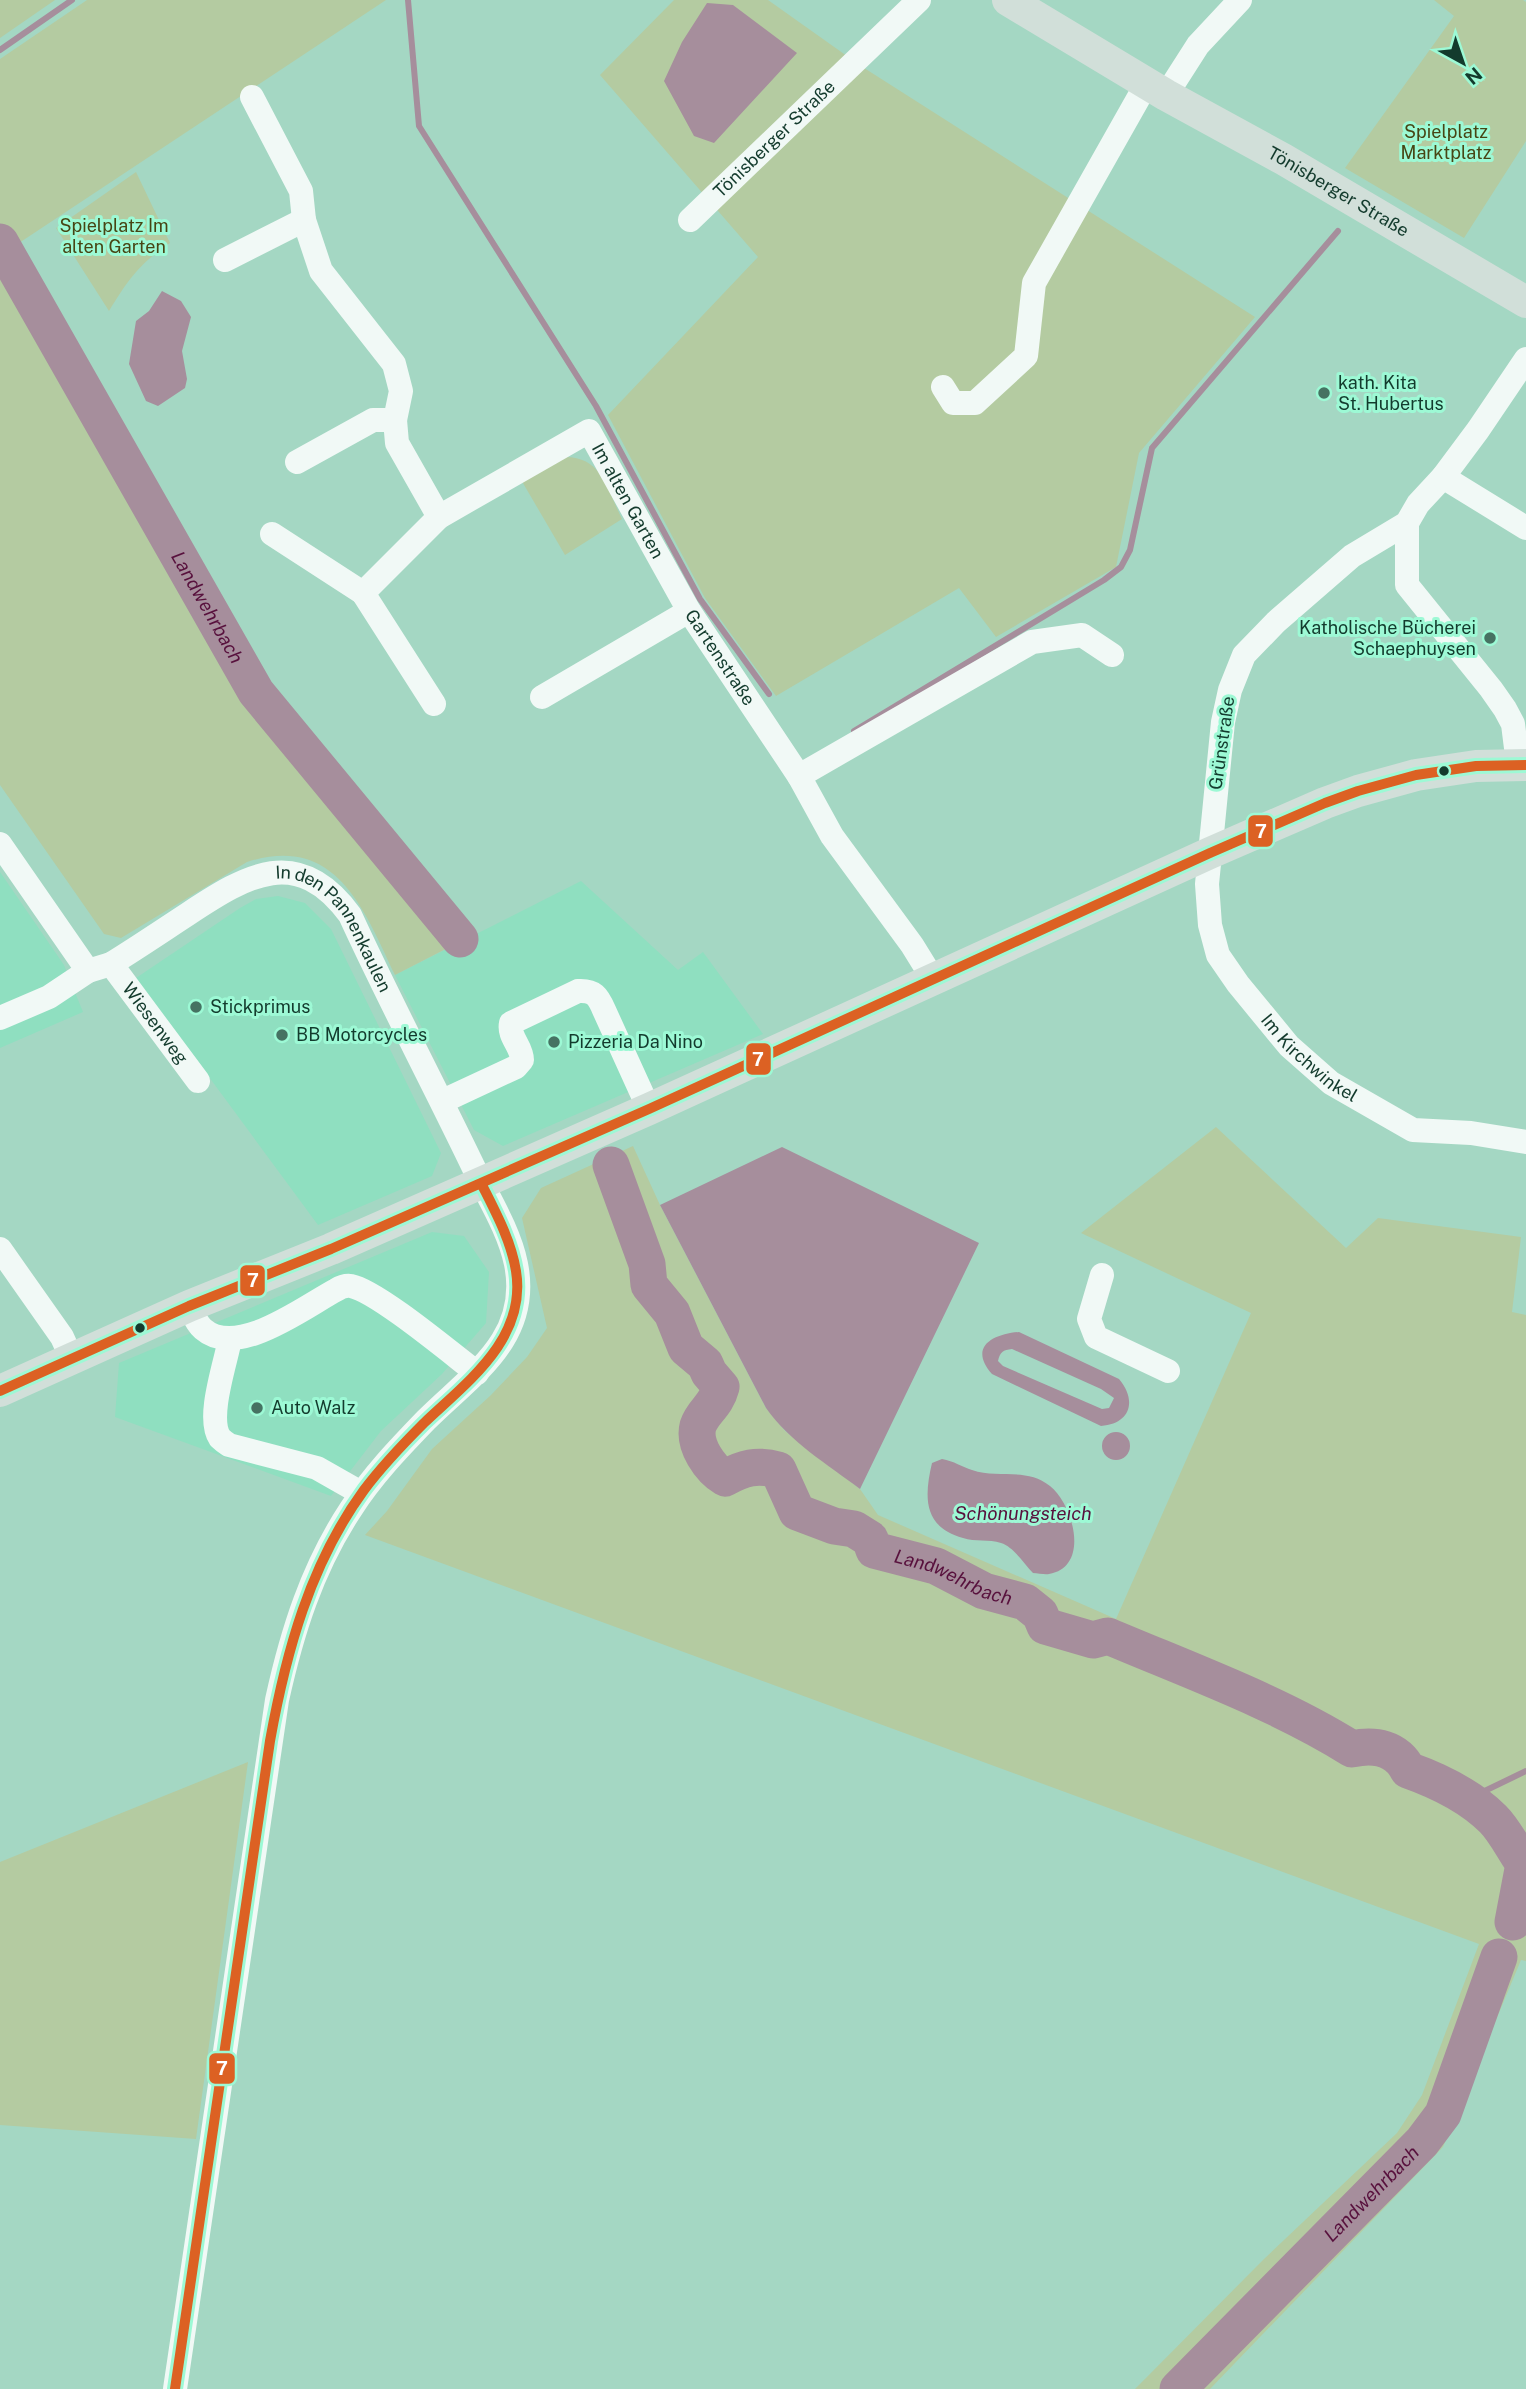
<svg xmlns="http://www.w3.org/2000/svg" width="1526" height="2389" viewBox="0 0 1526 2389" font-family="'Public Sans',sans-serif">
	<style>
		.built { fill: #8fdfc0 }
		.green { fill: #b4cba1 }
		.water { fill: #a68e9c; fill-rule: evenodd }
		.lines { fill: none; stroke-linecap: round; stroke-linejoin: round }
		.stream { stroke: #a68e9c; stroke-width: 6 }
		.river { stroke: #a68e9c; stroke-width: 37 }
		.minor { stroke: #f1f9f6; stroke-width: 24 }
		.major { stroke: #d1dfd9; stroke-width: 32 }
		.bus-1-casing { stroke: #9df9d5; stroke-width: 16 }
		.bus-1 { stroke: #dc6123; stroke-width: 10 }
		.poi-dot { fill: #467262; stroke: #9df9d5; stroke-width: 2.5 }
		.bus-dot { fill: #133b2d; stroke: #9df9d5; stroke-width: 2.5 }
		.labels { text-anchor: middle; stroke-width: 6; stroke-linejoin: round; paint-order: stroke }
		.park-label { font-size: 18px; fill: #474514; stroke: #9df9d5 }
		.street-label { font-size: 18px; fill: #133b2d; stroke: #9df9d5 }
		.poi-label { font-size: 18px; fill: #133b2d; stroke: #9df9d5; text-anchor: start }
		.water-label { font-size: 19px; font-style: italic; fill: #58113d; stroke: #9df9d5 }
		.line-badge { stroke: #9df9d5; stroke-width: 2.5 }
		.badge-label { font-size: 19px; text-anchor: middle; font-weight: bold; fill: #fff }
	</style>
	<rect width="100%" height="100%" fill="#a4d7c3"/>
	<path class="built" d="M0,872L64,965L83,1012L0,1048Z
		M581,881L678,970L703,952L763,1034L503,1146L474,1130L395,975Z
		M278,896L305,903L331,929L441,1153L432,1176L318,1225L136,978L240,908L256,899Z
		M432,1232L464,1236L489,1272L486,1323L442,1374L381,1431L331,1496L115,1417L119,1363Z"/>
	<path class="green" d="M0,0H55L0,38Z
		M87,0H386L16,245L264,687L469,937L395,975C364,909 336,833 247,862L121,938L104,934L0,785V59Z
		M674,0H768L861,66L1255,317L1139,453L1116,567L996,637L959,588L776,696L705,598L608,415L758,257L600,75Z
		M1434,0H1523L1526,2V141L1464,238L1345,168L1454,16Z
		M136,172L170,243C139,264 128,280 109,311L56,228Z
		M562,457C602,455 607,489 622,519L565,555L520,478Z
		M1216,1127L1346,1248L1378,1218L1521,1237L1512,1312L1526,1315V1961L1521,1960L1443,2147L1210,2389H1135L1264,2259L1397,2133L1422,2095L1479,1944L365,1535L387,1511L432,1449L491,1395L527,1357L547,1328L522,1218L541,1188L633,1146L660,1205L766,1408L785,1431L860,1489L878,1515L1116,1619L1251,1313L1081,1233Z
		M248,1762L196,2139L0,2125V1862Z"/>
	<path class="water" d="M707,3L733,5L797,53L714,143L694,136L664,81L682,42Z
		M162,291L181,301L191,317L182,351L187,379L185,388L158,406L146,401L129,364L136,321L149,311Z
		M782,1147L979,1243L860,1489C827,1464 790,1442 766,1408L660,1205Z
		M1019,1332L1119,1379C1137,1400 1131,1424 1101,1426L992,1374C968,1347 993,1334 1019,1332ZM1012,1349L1101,1389L1114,1398L1109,1408L1102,1409L1003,1366L998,1361C1000,1352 1003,1350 1012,1349Z
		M1102 1446a14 14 0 1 1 28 0a14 14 0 1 1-28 0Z
		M942,1459C954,1461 962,1467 972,1470C998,1479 1027,1467 1050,1486C1073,1504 1091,1567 1049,1574C1045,1575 1038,1573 1033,1573C1024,1564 1014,1547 1001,1543C989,1539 975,1542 963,1538C923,1527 924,1497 932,1463Z"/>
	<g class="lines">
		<path class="stream" d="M408,0L419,126L596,406L700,599L769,694
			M0,50L72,0
			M854,731L1104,580L1121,567L1130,550L1152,448L1338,231
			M1468,1799L1526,1771"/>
		<g class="river">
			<path id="s1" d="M0,242L256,692L460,939"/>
			<path id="s2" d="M611,1165L647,1264L649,1285L672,1313L686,1348L705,1364L709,1373L721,1387C716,1406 703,1411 698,1426C693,1445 710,1469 725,1478C743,1468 757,1464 778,1470L797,1512L834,1526L854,1529L870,1539L874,1550L936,1566L984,1591L1025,1602L1040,1614L1045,1626L1093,1640L1108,1636C1188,1670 1279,1703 1352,1749C1375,1744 1397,1748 1408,1770C1439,1781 1470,1796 1493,1819C1505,1831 1514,1850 1524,1864L1513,1922"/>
			<path id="s3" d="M1178,2389L1422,2142L1443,2114L1499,1957"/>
		</g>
		<g class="minor">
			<path d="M1166,95L1198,45L1240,0"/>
			<path d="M252,97L301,191L304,220L321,271L394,364L401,391L395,420"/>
			<path id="s4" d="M690,220L919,0"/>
			<path d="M225,260L304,220"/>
			<path id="s5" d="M1526,359L1478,430L1443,477L1418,504L1407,523L1352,556L1276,622L1244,655L1230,690L1223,722L1207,884L1210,925L1218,955L1238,984L1289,1046L1331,1083L1413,1130L1471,1133L1526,1142"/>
			<path d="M943,387L953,403H975L1026,356L1034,283L1147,83"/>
			<path d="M297,462L373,420H395L397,443L439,517"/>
			<path d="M1443,477L1526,528"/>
			<path d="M1407,523V585L1491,689L1505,709L1513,724L1518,764"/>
			<path d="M272,534L363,593"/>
			<path d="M542,697L689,611"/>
			<path id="s6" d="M434,704L363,593L439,517L589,431L689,611L799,776L832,836L912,945L933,979"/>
			<path d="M799,776L1032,642L1082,635L1112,655"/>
			<path id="s7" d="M0,844L88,971L111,964C137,948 162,931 188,914C247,875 298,844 350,915C388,998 431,1079 471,1162C486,1194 509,1229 516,1264C531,1339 471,1375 426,1420C399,1448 372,1476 351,1509C312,1568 292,1632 277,1700L175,2389"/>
			<path id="s8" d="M111,964L198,1081"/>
			<path d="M0,1018L49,997L88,971"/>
			<path d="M443,1101L516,1067L522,1060C522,1046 508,1037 511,1023L578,991C594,990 598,996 604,1010L649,1109"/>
			<path d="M0,1249L62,1337L72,1359"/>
			<path d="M1102,1275L1089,1319L1096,1337L1168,1371"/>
			<path d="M189,1306C193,1314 196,1323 203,1329C237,1359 304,1307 336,1290C341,1287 345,1285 351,1286C377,1291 452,1354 477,1373"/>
			<path d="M230,1339C226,1362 206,1418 220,1438C223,1441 226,1443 229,1445L317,1468L361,1493"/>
		</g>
		<g class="major">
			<path id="s9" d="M1008,0L1166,95L1283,159L1526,302"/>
			<path d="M0,1391L189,1306L331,1249L649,1109L1210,853L1325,803L1358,791L1416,775L1476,766L1526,765"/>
		</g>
		<defs>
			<path id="bus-1" d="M0,1391L189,1306L331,1249L649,1109L1210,853L1325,803L1358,791L1416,775L1476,766L1526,765
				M175,2389L270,1741C286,1652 310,1564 364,1490C382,1466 403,1444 424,1423C467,1382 527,1339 516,1271C511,1240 495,1211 481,1183"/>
		</defs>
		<use href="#bus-1" class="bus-1-casing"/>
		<use href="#bus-1" class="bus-1"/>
	</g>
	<g class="poi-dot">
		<circle cx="1324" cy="393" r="7"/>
		<circle cx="1490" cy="638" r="7"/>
		<circle cx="196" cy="1007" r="7"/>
		<circle cx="282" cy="1035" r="7"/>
		<circle cx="554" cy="1042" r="7"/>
		<circle cx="257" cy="1408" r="7"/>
	</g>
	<g class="bus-dot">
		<circle cx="1444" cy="771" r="6"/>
		<circle cx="140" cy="1328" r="6"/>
	</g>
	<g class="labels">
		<g class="park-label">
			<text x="1446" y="138">Spielplatz<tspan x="1446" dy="21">Marktplatz</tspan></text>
			<text x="114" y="232">Spielplatz Im<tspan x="114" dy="21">alten Garten</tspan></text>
		</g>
		<g class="street-label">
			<text dy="6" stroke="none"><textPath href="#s4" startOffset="117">Tönisberger Straße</textPath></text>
			<text dy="6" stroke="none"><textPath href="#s9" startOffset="382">Tönisberger Straße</textPath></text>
			<text dy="6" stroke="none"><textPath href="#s6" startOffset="492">Im alten Garten</textPath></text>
			<text dy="6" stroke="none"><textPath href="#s6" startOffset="674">Gartenstraße</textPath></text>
			<text transform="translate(1222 743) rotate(-82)" y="6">Grünstraße</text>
			<text dy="6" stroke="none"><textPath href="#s7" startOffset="455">In den Pannenkaulen</textPath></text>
			<text dy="6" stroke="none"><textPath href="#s8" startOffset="74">Wiesenweg</textPath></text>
			<text dy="6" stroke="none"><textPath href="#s5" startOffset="858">Im Kirchwinkel</textPath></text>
		</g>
		<g class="poi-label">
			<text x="1338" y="389">kath. Kita<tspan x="1338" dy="21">St. Hubertus</tspan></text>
			<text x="1476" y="634" text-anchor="end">Katholische Bücherei<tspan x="1476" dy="21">Schaephuysen</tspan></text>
			<text x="210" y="1013">Stickprimus</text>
			<text x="296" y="1041">BB Motorcycles</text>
			<text x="568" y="1048">Pizzeria Da Nino</text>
			<text x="271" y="1414">Auto Walz</text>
		</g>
		<g class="water-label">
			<text dy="7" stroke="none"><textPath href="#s1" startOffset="420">Landwehrbach</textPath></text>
			<text x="1023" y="1520">Schönungsteich</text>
			<text dy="7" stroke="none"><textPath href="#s2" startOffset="637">Landwehrbach</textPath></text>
			<text dy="7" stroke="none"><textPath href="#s3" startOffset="275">Landwehrbach</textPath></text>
		</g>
	</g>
	<g class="line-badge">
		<rect x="1247" y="814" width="27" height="34" rx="7" fill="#dc6123"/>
		<rect x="745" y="1042" width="27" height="34" rx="7" fill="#dc6123"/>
		<rect x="239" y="1264" width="27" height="33" rx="7" fill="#dc6123"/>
		<rect x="208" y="2052" width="28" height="33" rx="7" fill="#dc6123"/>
	</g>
	<g class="badge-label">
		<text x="1261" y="838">7</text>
		<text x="758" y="1066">7</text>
		<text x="253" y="1287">7</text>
		<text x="222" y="2075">7</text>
	</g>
	<g transform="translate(1463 63) rotate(140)" stroke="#9df9d5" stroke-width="5" paint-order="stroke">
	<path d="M0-5L12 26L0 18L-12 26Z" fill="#133b2d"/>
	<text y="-10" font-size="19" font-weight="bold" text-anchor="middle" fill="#133b2d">N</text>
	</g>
</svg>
